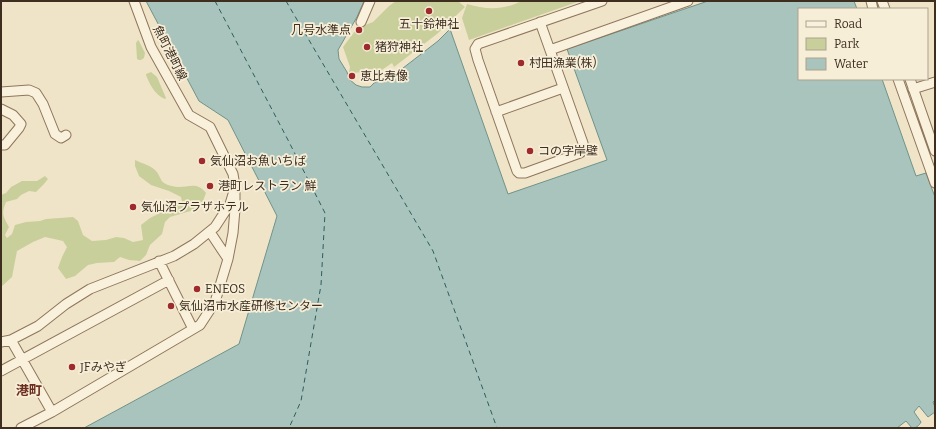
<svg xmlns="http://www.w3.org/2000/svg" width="936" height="429" viewBox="0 0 936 429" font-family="Bitter,'Noto Sans JP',serif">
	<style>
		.green { fill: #c9cf9b }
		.water { fill: #a9c4bc; stroke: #6f938a }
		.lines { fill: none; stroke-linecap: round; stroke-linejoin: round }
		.ferry { stroke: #2f5d5a; stroke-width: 1; stroke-dasharray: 5 4; stroke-linecap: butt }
		.minor-casing { stroke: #8d765c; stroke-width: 11 }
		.minor { stroke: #faf1dc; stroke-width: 9 }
		.poi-dot { fill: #9e2a2b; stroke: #f7eed8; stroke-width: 1.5 }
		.labels { text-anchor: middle; stroke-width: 3.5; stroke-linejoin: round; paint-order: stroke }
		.poi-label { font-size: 12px; fill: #3d2e20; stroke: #f7eed8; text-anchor: start }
		.street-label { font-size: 12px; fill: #3d2e20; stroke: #f7eed8 }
		.neighbourhood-label { font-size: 13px; font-weight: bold; fill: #6b2e1e; stroke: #f7eed8 }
	</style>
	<rect width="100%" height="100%" fill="#f0e4c8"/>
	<path class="green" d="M396,1H458L465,7L437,34L394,67L392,63L376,74L365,72L351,73L349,72L350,67L343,47L355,31L360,27L373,22L389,6Z
		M522,1H580L469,40L462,18L467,4C487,10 503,10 522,1Z
		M138,40L139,41L145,53L144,58L141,60H139L137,59L136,43Z
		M151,72L157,77L166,98L165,99C155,95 150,85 146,75V74Z
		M135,160C141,163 150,165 155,170C163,178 158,183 172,186C185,190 196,179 206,193L203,201L194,210L170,217L165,222L162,234L150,245L146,255L140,261L129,260L120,257L114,262L97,263L88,265L75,276L66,279L58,268L62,257L67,247L63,241L45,237L33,242L17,251L12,277L1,287V195L6,193L11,187L22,181H37L45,176L48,179L44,184L36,192L29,191L21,195L17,199L6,202C1,214 3,216 9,227L5,235L7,238L12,234L15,225L26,222L40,221L46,219L73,217L78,221L83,235L92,241L106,240L116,237L124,238L133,242L143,240L141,225L150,218L182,202L181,197L169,191L151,185L139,176L135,166Z"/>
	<path class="water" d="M146,1H364L357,17L338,50L339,59L347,72L349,79L356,85L362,87H370L374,83L391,74L394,75L438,41L450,29L508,194L607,160L567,49L708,1H854L857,9H799V79H882L916,176L926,173L935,197V400L933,402L935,407V412L928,417L919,406L914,412L921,422C919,426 916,428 912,428L906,421L897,428H84L239,344L277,216L228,120L199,101Z"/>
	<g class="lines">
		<path class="ferry" d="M215,1L288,140L325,213L321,285L301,401L289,428
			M286,1L433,251L497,428"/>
		<defs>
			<path id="minor" d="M871,1L873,9
				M882,1L885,9
				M361,22L370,1
				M540,22L583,143L584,150L580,153L525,173H519L517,171L478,60L475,49L478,44L602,1
				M550,50L688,1
				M898,79L935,183
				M910,79L935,151
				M913,89L935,82
				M1,92L29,90L36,93L43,104L55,134L61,138L66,135
				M1,109L13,115L21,124L19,128L5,145H1
				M496,112L563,88
				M210,232L228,259
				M159,261L193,329
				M11,340L52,412
				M1,342L11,340L38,326L66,304L90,289L174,256L194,244L215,227L230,204L233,194
				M1,371L169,280
				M21,428L52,412L200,325L215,302L228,259L233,233L235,209V186L233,174L210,127L189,115L151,47L134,1"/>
		</defs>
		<use href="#minor" class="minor-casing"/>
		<use href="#minor" class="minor"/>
	</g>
	<g class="poi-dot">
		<circle cx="429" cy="11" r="4"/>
		<circle cx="359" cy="30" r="4"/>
		<circle cx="367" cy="47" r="4"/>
		<circle cx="521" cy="63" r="4"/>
		<circle cx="352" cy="76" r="4"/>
		<circle cx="530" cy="151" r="4"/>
		<circle cx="202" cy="161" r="4"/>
		<circle cx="210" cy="186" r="4"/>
		<circle cx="133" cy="207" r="4"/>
		<circle cx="197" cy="289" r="4"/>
		<circle cx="171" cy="306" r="4"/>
		<circle cx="72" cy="367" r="4"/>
	</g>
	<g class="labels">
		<g class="poi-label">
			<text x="429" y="28" text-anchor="middle">五十鈴神社</text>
			<text x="351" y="34" text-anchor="end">几号水準点</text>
			<text x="375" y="51">猪狩神社</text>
			<text x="529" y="67">村田漁業(株)</text>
			<text x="360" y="80">恵比寿像</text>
			<text x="538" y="155">コの字岸壁</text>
			<text x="210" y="165">気仙沼お魚いちば</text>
			<text x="218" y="190">港町レストラン 鮮</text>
			<text x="141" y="211">気仙沼プラザホテル</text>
			<text x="205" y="293">ENEOS</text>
			<text x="179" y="310">気仙沼市水産研修センター</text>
			<text x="80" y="371">JFみやぎ</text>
		</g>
		<g class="street-label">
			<text transform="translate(170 53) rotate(63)" y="4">魚町港町線</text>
		</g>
		<g class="neighbourhood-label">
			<text x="29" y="395">港町</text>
		</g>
	</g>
	<rect width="936" height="429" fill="none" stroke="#3d2e20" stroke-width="4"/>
	<rect x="798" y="8" width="130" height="72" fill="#f7eed8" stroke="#ada18e"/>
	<rect x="806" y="21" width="20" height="6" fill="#faf1dc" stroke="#ada18e"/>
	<text x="834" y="28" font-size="12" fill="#3d2e20">Road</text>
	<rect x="806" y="38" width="20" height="12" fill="#c9cf9b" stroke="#ada18e"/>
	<text x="834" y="48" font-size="12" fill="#3d2e20">Park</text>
	<rect x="806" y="58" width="20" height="12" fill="#a9c4bc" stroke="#ada18e"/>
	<text x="834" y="68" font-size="12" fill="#3d2e20">Water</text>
</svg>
